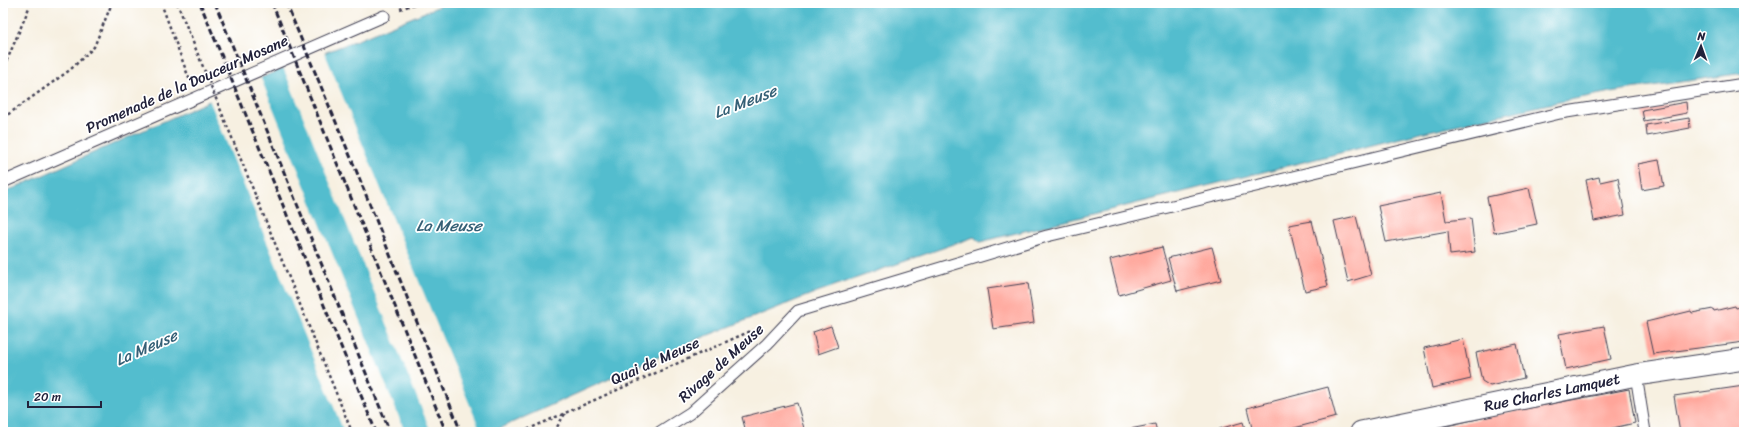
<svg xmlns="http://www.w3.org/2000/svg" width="1747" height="435" viewBox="0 0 1747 435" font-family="Sriracha,sans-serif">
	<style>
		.water { fill: #52bdce; stroke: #3a7084 }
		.pier { fill: #f7f0e1 }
		.building { fill: #ffa59a }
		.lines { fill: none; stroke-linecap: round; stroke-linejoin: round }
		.lane-casing { stroke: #424154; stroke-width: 13 }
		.street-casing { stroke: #424154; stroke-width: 23 }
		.path { stroke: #424154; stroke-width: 2.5; stroke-dasharray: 3 3; stroke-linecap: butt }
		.lane { stroke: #fff; stroke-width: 11 }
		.street { stroke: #fff; stroke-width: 21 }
		.rail { stroke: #22223b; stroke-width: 3; stroke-dasharray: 6 3; stroke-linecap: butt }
		.path-bridge { stroke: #424154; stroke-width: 2.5; stroke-dasharray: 3 3; stroke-linecap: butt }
		.labels { text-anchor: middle; stroke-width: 3.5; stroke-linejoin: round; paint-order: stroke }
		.street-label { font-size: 15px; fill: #22223b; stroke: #fff }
		.water-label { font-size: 16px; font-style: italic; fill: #356076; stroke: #fff }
	</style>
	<rect width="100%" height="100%" fill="#fff"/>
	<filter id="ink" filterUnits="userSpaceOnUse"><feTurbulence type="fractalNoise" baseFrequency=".025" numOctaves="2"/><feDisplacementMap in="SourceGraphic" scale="8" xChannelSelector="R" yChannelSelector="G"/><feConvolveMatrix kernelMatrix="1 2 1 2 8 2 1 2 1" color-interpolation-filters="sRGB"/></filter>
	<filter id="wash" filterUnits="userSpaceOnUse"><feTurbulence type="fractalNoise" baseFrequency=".012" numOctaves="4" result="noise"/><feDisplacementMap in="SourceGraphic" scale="16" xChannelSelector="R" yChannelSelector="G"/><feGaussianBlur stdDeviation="0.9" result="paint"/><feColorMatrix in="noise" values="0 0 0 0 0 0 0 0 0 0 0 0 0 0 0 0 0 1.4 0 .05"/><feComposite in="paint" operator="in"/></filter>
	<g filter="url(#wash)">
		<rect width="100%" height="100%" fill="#f7f0e1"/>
		<path class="water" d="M447,3H1744V73L1616,91L1549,104L1429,131L980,242L974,237L817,292L701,338L491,432H3V193L272,73L360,39Z"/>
		<path class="pier" d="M324,51L481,432H431L283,67Z
			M260,76L405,432H344L209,99Z"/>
		<g id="blocks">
			<path class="building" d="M1686,102L1687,113L1644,121L1642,110Z
				M1689,118L1690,128L1647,136L1646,125Z
				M1659,160L1664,186L1642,190L1638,164Z
				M1599,177L1600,182L1618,178L1625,215L1594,221L1586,180Z
				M1529,188L1537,224L1494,233L1487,197Z
				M1441,193L1446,221L1471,218L1475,252L1450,255L1448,231L1386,242L1378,206Z
				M1356,216L1371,275L1348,282L1334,221Z
				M1312,221L1328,286L1305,291L1289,225Z
				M1162,247L1171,280L1119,295L1110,260Z
				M1212,247L1221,280L1177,291L1168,258Z
				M1028,283L1034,323L993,329L987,289Z
				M1735,306L1736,308L1744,306V342L1653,354L1646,322L1691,311L1692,313L1713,309L1714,311Z
				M831,326L838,347L818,354L813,332Z
				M1604,326L1611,359L1566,369L1559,334Z
				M1463,339L1471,379L1432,388L1424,348Z
				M1517,344L1524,378L1490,386L1482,381L1476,353Z
				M1744,386V432H1680L1674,396Z
				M1328,387L1336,417L1279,432H1253L1247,408Z
				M1629,389L1635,423L1595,432H1420L1504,413Z
				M797,403L805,432H746L742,417Z
				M1243,422L1246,432H1220L1219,429Z
				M1155,424L1157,432H1120V431Z"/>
		</g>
	</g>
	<g filter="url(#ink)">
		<use href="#blocks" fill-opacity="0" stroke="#424154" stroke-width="1"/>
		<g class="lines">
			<defs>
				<path id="lane" d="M3,182L384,16
					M1636,375L1645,432
					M660,432L690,413L767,344L798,311L1047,236L1560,113L1744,84"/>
				<g id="street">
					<path id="s1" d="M1361,432L1636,375L1744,359"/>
				</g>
			</defs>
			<use href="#lane" class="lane-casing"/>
			<use href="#street" class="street-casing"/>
			<path class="path" d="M161,3L190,81
				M400,9L417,3
				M3,66L8,58L31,3
				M3,118L70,70L94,47L112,3
				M522,432L753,330
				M554,432L566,412"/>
			<use href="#lane" class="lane"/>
			<use href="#street" class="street"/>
			<path class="rail" d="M200,3L376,432
				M215,3L390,432
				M272,3L446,432
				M286,3L356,170L461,432"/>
			<path class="path-bridge" d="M177,3L352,432"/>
		</g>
	</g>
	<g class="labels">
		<g class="street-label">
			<text transform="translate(187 84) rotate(-24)" y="5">Promenade de la Douceur Mosane</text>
			<text transform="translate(655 361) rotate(-24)" y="5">Quai de Meuse</text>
			<text transform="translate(721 363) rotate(-42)" y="5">Rivage de Meuse</text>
			<text dy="5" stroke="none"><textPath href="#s1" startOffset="195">Rue Charles Lamquet</textPath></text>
		</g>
		<g class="water-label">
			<text transform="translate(745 101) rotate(-21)" y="6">La Meuse</text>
			<text x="449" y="231">La Meuse</text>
			<text transform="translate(146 347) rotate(-24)" y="6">La Meuse</text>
		</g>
	</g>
	<rect width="1747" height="435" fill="none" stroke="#fff" stroke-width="16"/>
	<g transform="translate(1701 46) rotate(2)" stroke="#ffffff" stroke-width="3" paint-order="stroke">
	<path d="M0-3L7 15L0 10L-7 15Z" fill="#22223b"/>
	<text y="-6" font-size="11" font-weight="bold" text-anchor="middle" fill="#22223b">N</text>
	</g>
	<path d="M28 401v6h73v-6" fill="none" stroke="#22223b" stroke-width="2"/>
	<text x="34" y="401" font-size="12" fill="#22223b" stroke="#ffffff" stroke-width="3" paint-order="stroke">20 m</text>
</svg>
